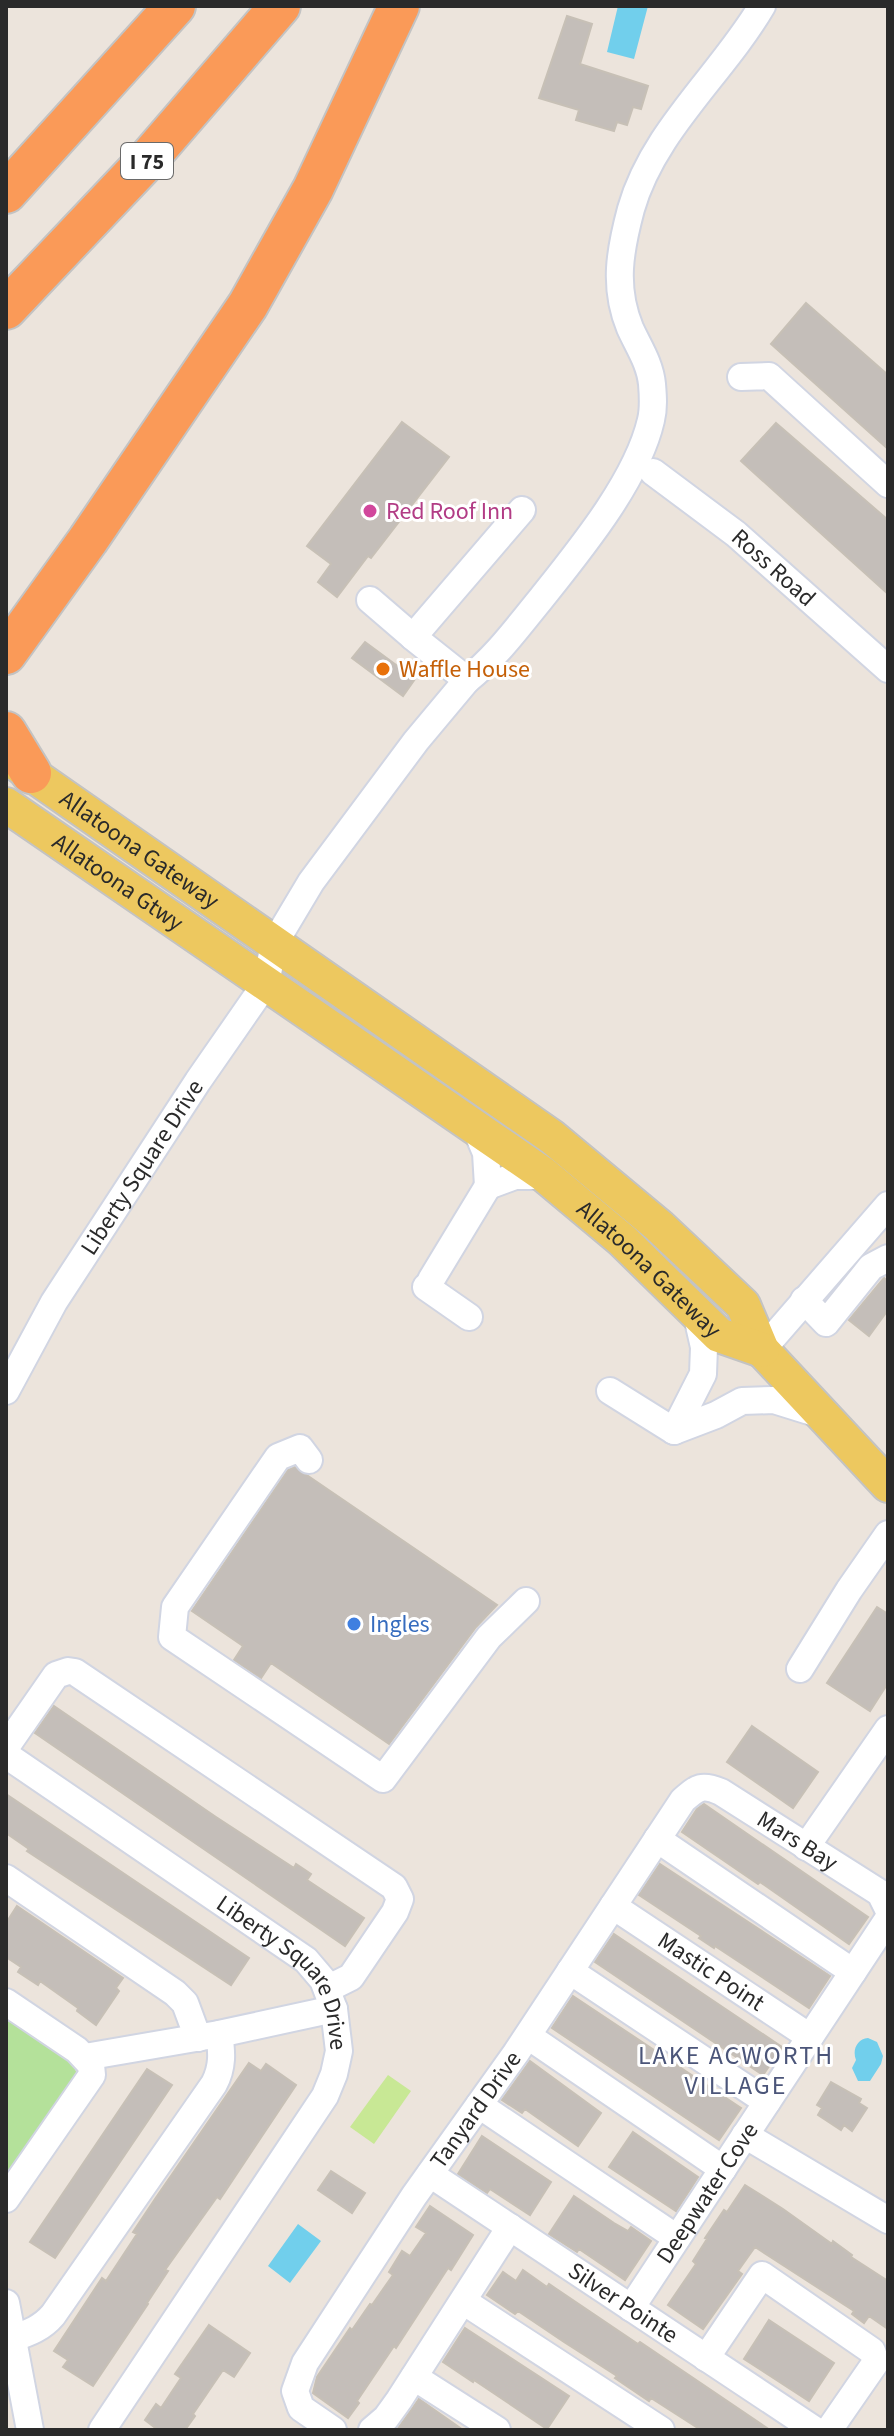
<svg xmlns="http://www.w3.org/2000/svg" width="894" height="2436" viewBox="0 0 894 2436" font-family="'Source Sans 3',sans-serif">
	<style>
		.green { fill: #b4e19a }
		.pitch { fill: #c8e895 }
		.water { fill: #71cfec }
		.building { fill: #c4beb9; stroke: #c7c0b6; stroke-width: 2 }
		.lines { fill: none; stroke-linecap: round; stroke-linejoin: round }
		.minor-casing { stroke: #d1d5e2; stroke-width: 30 }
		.major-casing { stroke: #c3c3c3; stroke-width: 38 }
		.highway-casing { stroke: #c3c3c3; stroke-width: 44 }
		.minor { stroke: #fff; stroke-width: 26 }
		.major { stroke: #edc85f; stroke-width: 34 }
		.highway { stroke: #fa9a58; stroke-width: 40 }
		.hotel-dot { fill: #d1479c; stroke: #fff; stroke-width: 3 }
		.food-dot { fill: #e8710a; stroke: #fff; stroke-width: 3 }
		.shop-dot { fill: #3f7fe0; stroke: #fff; stroke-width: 3 }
		.labels { text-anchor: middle; stroke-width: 6; stroke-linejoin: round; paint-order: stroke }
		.shield { fill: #fff; stroke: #6a6a6a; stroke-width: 2 }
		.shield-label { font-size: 22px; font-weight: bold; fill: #2a2a2a }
		.hotel-label { font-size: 24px; fill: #b23c85; stroke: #fff; text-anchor: start }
		.street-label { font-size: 24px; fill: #2a2a2a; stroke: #fff }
		.food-label { font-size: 24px; fill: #c56008; stroke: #fff; text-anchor: start }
		.shop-label { font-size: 24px; fill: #366cbe; stroke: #fff; text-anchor: start }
		.neighbourhood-label { font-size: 26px; letter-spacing: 2px; fill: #4b5579; stroke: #fff }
	</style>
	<rect width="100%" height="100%" fill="#ece4dc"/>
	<path class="green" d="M6,2017L72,2062L77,2074L6,2185Z"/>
	<path class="pitch" d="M388,2075L411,2091L374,2144L350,2127Z"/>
	<path class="water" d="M618,6H648L634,59L607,52Z
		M868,2038L877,2042L883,2056L881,2064L870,2081H858L852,2068L856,2060C852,2050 857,2039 868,2038Z
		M298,2224L321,2241L290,2283L268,2266Z"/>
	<path class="building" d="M567,16L592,24L580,64L648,86L641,109L633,107L627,125L617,122L614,131L576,120L579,110L539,98Z
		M806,303L888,375V449L771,344Z
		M402,422L449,457L371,558L368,556L337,597L318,582L331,564L307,546Z
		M776,423L888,520V594L741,461Z
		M365,642L415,679L403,696L352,658Z
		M884,1278L888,1282V1310L869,1336L849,1320Z
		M295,1467L497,1605L476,1627L389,1744L271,1663L261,1678L234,1660L243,1646L192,1611L288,1470Z
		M877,1607L888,1614V1683L870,1711L827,1683Z
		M54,1706L216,1817L294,1868L296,1864L311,1874L307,1880L364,1918L345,1946L35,1733Z
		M752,1726L818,1772L793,1808L727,1762Z
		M6,1794L249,1958L231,1985L27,1851L29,1849L6,1833Z
		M704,1804L868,1917L849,1944L760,1882L758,1884L682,1832L697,1809Z
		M660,1864L830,1976L809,2008L715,1946L714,1948L699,1938L701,1936L639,1895Z
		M17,1906L123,1978L116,1988L119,1991L96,2025L77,2011L78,2008L40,1981L38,1985L18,1972L21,1967L6,1957V1923Z
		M614,1934L782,2047L763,2075L595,1962Z
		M573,1996L741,2108L719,2140L552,2028Z
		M530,2061L601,2113L578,2146L525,2109L522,2113L502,2100Z
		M249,2063L261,2071L266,2064L296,2085L220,2199L217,2197L165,2270L168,2271L147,2303L148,2304L93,2386L63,2367L68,2360L54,2351L102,2278L106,2281L137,2234L133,2232L155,2199Z
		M147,2069L172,2085L55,2258L30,2242Z
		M831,2082L861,2099L859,2103L867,2108L852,2131L844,2125L841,2130L818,2115L822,2108L817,2105Z
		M633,2132L698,2177L676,2211L609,2167Z
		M482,2136L551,2182L530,2215L490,2189L487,2193L458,2174Z
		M331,2171L365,2193L352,2213L318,2190Z
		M745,2185L783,2209L832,2244L833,2241L852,2255L851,2257L888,2281V2329L869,2316L864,2323L852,2314L854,2311L755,2247L738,2271L742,2274L703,2329L668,2305L696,2264L693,2261L707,2239L705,2238L724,2210L727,2212Z
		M574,2196L614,2223L628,2231L631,2227L651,2241L625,2280L579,2249L577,2252L549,2234Z
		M430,2206L473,2235L451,2270L448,2268L396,2348L394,2346L357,2401L359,2403L348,2418L313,2393L317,2377L350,2328L352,2330L370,2304L372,2305L393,2275L389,2272L402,2251L410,2256L426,2233L416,2227Z
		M523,2270L547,2287L549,2284L638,2344L640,2342L770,2430H701L651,2398L649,2401L615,2378L617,2376L564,2342L518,2311L515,2314L487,2295L503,2272L516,2281Z
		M769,2320L834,2363L809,2401L744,2359Z
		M209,2325L250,2353L234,2377L223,2370L193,2414L195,2416L185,2430H158L145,2420L156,2404L161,2408L181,2378L175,2374Z
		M465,2328L569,2396L547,2429L474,2380L473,2382L443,2362Z
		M419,2399L463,2430H397Z"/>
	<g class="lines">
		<defs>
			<g id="minor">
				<path d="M741,377L769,376L888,484"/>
				<path id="s1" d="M653,472L736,534L888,669"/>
				<path d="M370,600L413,637"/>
				<path d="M467,680C496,657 517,628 540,600C579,551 637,481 651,420C654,408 653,396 652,384C650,363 638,346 630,328C613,287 620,250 631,209C653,131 722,74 762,6"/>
				<path d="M475,1127L486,1153L488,1186L515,1176H546"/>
				<path d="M431,1280L488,1186"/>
				<path d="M426,1287L469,1317"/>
				<path d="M804,1300L826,1323L871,1267L888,1258"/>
				<path d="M696,1312L704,1347L703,1374L674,1431L716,1415L742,1401L774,1400L822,1415"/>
				<path d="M762,1350L888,1205"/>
				<path id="s2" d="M6,1391L54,1302L198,1081L266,983L274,944L311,882L416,741L467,680L413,637L522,510"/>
				<path d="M610,1391L674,1431"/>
				<path d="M309,1460L300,1448L278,1457L175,1607L172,1637L383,1779L489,1637L526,1601"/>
				<path d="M800,1669L849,1590L888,1534"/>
				<path d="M6,1747L56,1675L68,1671L75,1672L394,1887L400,1899L395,1912L351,1977L327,1989"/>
				<path id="s3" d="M6,1755L306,1960L323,1980L334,2009L339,2051L334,2074L325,2096L102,2430"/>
				<path d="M657,1839L853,1972"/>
				<path d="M806,1847L888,1729"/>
				<path d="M6,1878L175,1993L185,2003L198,2038"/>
				<path id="s4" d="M613,1906L810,2037"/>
				<path d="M570,1971L767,2102"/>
				<path d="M6,2002L77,2050L91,2065L92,2075L6,2199"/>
				<path d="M528,2036L723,2169"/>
				<path d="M85,2057L219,2034L334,2009"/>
				<path d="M479,2105L677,2238"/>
				<path d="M745,2135L888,2220"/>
				<path id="s5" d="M430,2174L815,2430"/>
				<path d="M463,2301L661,2430"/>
				<path d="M6,2303L30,2430"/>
				<path id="s6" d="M631,2308L888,1919"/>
				<path d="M13,2338C29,2333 42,2328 53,2315L214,2084C223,2067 222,2052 219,2034"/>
				<path d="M706,2358L762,2275L872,2351L876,2362L829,2430"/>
				<path d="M414,2377L497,2430"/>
				<path id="s7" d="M333,2430L301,2408L295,2391L305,2363L414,2196L516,2053L683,1800C698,1787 702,1784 721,1792L880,1893L888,1909"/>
				<path d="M372,2430L386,2418L399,2400L510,2227"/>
			</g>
			<g id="major">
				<path id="s8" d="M10,759L552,1137L659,1226L743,1305L762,1350L888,1485"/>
				<path id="s9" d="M6,805L543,1174L622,1240L719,1335L762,1350"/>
			</g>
			<path id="highway" d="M6,193L175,6
				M6,309L149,158L280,6
				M6,654L88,540L248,305L313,189L399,6
				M6,732L31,773"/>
		</defs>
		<use href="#minor" class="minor-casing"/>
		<use href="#major" class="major-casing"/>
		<use href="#highway" class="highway-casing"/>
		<use href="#minor" class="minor"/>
		<use href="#major" class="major"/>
		<use href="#highway" class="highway"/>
	</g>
	<circle class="hotel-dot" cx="370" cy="511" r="8"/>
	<circle class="food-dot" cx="383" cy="669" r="8"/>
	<circle class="shop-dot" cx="354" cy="1624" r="8"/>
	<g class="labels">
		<rect class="shield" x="121" y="143" width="52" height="36" rx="6"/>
		<g class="shield-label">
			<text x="147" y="169">I 75</text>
		</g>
		<g class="hotel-label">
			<text x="386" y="519">Red Roof Inn</text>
		</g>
		<g class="street-label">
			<text dy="8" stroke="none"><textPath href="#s1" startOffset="154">Ross Road</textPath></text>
			<text dy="8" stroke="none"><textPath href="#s8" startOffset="158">Allatoona Gateway</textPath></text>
			<text dy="8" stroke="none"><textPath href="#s9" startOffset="136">Allatoona Gtwy</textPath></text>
			<text dy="8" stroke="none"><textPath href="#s2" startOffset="262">Liberty Square Drive</textPath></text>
			<text dy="8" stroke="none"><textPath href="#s9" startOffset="794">Allatoona Gateway</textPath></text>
			<text dy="8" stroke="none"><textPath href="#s7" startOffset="898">Mars Bay</textPath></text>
			<text dy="8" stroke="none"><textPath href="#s4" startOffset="118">Mastic Point</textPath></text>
			<text dy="8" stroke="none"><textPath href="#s3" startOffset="360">Liberty Square Drive</textPath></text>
			<text dy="8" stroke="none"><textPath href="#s7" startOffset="392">Tanyard Drive</textPath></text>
			<text dy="8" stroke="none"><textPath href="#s6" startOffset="138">Deepwater Cove</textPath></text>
			<text dy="8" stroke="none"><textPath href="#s5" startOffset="232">Silver Pointe</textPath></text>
		</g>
		<g class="food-label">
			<text x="399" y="677">Waffle House</text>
		</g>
		<g class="shop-label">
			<text x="370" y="1632">Ingles</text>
		</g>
		<g class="neighbourhood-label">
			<text x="736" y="2064">LAKE ACWORTH<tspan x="736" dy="30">VILLAGE</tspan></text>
		</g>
	</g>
	<rect width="894" height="2436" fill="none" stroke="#2a2a2a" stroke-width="16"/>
</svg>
